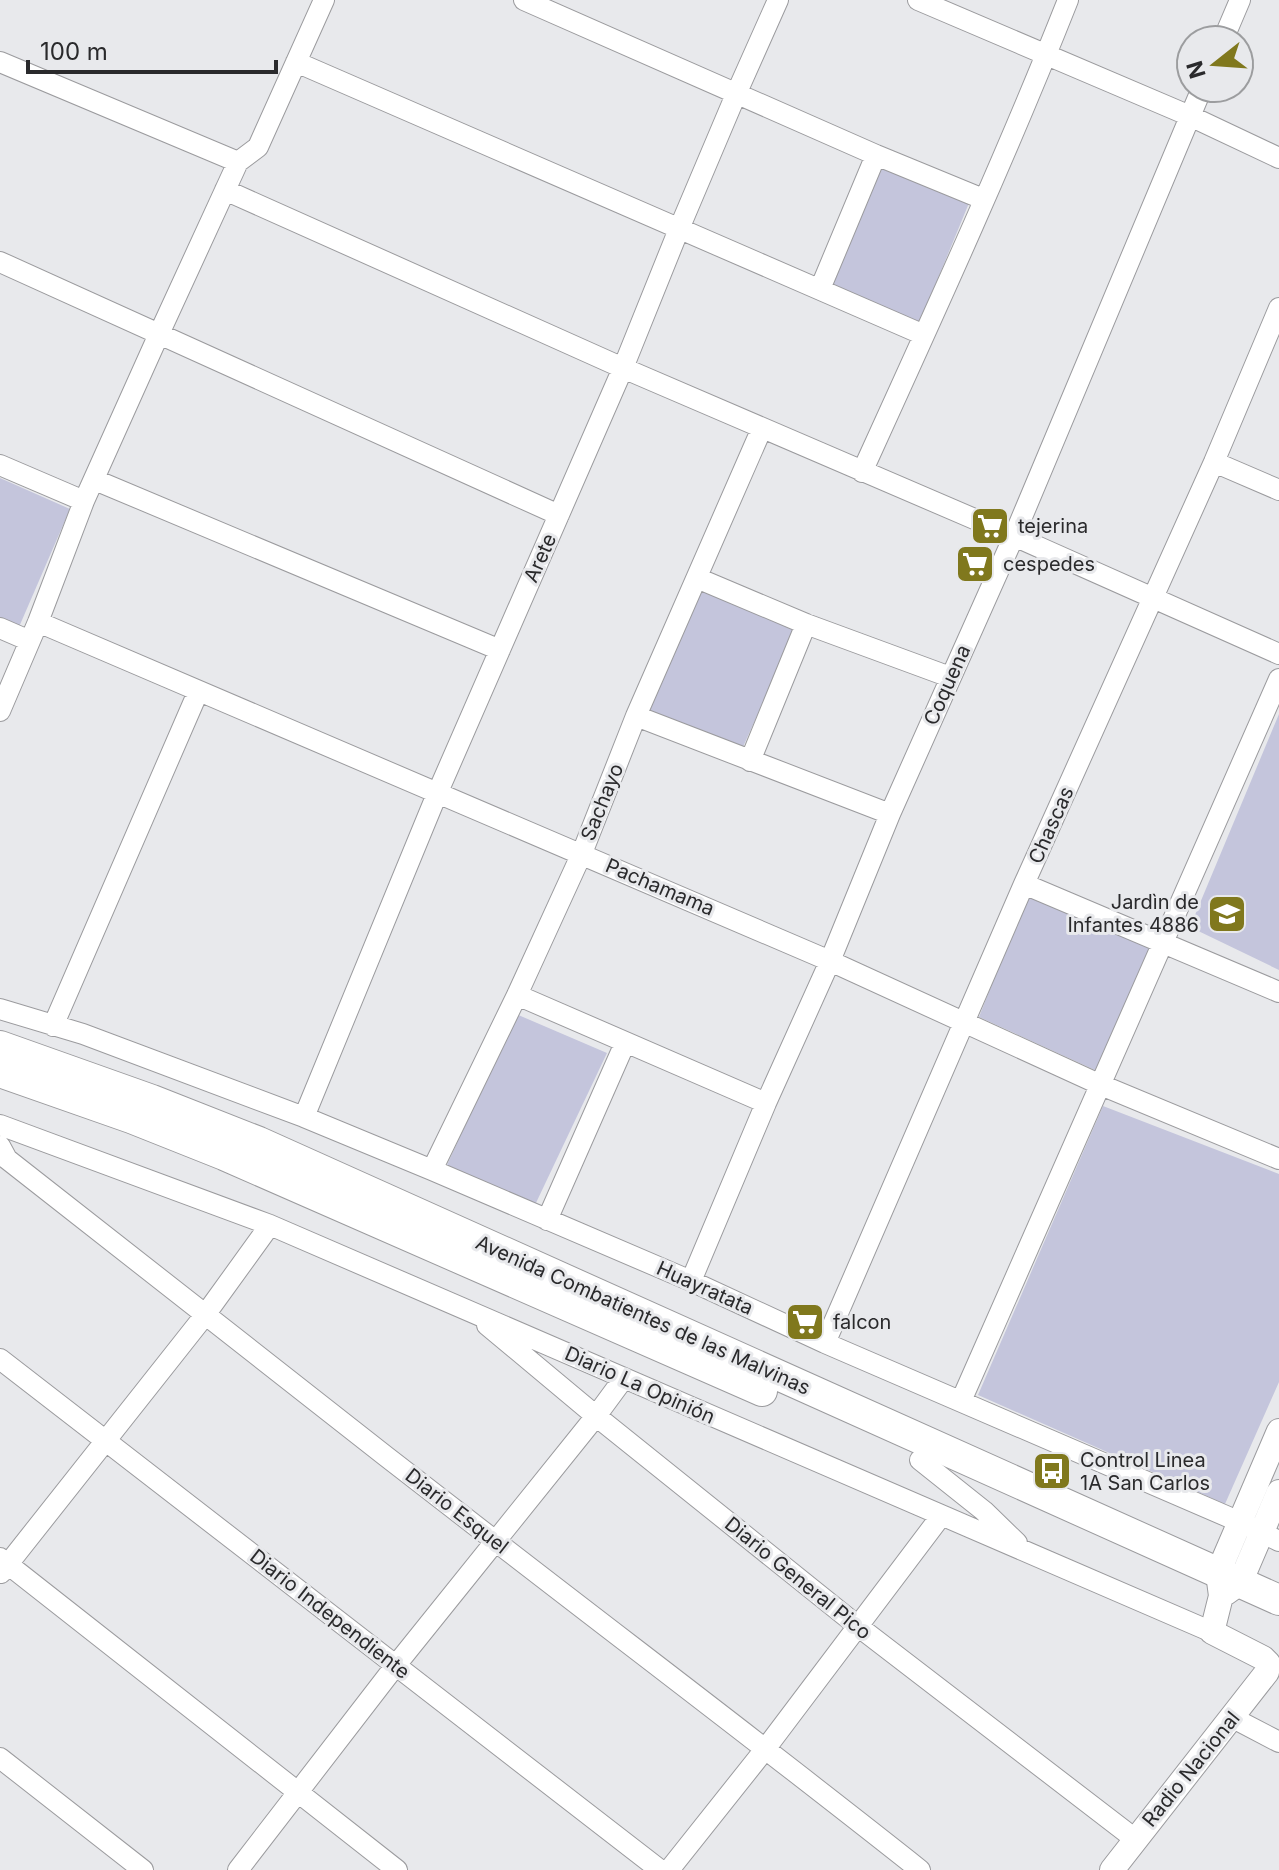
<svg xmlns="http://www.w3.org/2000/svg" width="1279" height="1870" viewBox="0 0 1279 1870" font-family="Inter,sans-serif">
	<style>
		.green { fill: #c4c5dc }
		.building { fill: #bfbfc2; stroke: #9a9a9d; stroke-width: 2 }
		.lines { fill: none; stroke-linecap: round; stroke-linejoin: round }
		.minor-casing { stroke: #9b9b9e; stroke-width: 22 }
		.tertiary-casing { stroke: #9b9b9e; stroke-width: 26 }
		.primary-casing { stroke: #9b9b9e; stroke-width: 32 }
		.minor { stroke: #fff; stroke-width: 20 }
		.tertiary { stroke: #fff; stroke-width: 24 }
		.primary { stroke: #fff; stroke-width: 30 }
		.labels { text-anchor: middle; stroke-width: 6; stroke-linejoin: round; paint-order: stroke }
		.poi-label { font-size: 20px; fill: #2a2a2c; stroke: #e8e9ec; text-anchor: start }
		.street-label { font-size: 20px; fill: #2a2a2c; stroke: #e8e9ec }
	</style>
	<rect width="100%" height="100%" fill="#e8e9ec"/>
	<path class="green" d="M881,164L969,203L920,322L830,285Z
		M0,478L70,509L19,627L0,619Z
		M698,588L796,630L742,749L646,711Z
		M1279,714V970L1190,927Z
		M1027,895L1151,948L1097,1071L979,1017Z
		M516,1014L607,1053L535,1205L447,1165Z
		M1103,1106L1279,1174V1382L1225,1504L978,1395Z"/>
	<path class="building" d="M1044,1458L1068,1469L1061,1486L1037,1474Z"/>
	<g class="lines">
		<defs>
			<path id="minor" d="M524,0L876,155L983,199
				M918,0L1190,116L1279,158
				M1223,40L1240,0
				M0,62L238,162
				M296,62L924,335
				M225,190L623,368L1014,536L1279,654
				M0,262L559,515
				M820,289L876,155
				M1214,462L1279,490
				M0,465L84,501
				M862,472C933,316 1005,159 1068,0
				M95,480L500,650
				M697,578L806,624L950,677
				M38,622L830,961L1101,1085L1279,1159
				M0,628L30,641
				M0,711L38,622L84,501L159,334L238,162L258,147L324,0
				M636,716L890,814
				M750,761L806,624
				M1024,884L1279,992
				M517,995L766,1103
				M0,1009L83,1034L304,1117L432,1170L691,1281L825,1343L1240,1522L1279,1541
				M53,1026L198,692
				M304,1117L437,794L623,368L679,229L737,92L778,0
				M0,1125L270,1225L1212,1632
				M0,1146L7,1159C169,1287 331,1414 494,1540C636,1650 779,1758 920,1870
				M432,1170L517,995L582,853L636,716L762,428
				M547,1220L625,1043
				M691,1281L766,1103L830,961L890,814L1014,536L1202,88
				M487,1325L596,1416L859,1627L1135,1839
				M825,1343L1024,884L1214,462L1279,308
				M0,1359L660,1870
				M961,1401L1279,679
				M920,1460L984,1511L1017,1543
				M0,1558L397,1870
				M1,1573L205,1315L270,1225
				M1233,1718L1279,1742
				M0,1758L143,1870
				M238,1870L396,1665L596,1416L624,1378
				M669,1870L766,1748L941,1516"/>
			<path id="tertiary" d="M1226,1593L1240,1583L1279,1492
				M1112,1870L1267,1672L1268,1663L1263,1658L1212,1632L1221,1596L1218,1573L1279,1431"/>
			<path id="primary" d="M0,1046L152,1100L259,1142L1279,1600
				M0,1072L131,1118L224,1155L762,1391"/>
		</defs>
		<use href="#minor" class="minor-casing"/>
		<use href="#tertiary" class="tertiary-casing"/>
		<use href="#primary" class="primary-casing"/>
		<use href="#minor" class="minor"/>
		<use href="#tertiary" class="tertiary"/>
		<use href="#primary" class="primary"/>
	</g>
	<defs>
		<symbol id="supermarket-square" viewBox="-11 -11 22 22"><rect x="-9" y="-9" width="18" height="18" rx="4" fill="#80781d" stroke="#e8e9ec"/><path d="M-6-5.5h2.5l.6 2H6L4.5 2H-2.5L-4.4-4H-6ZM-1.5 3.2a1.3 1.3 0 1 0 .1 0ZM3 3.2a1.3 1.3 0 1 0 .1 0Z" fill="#fff"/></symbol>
		<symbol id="school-square" viewBox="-11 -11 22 22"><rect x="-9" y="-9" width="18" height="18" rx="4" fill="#80781d" stroke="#e8e9ec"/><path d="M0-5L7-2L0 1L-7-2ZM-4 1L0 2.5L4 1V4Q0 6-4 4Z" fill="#fff"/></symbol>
		<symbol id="bus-square" viewBox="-11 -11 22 22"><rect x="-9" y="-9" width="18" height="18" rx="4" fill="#80781d" stroke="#e8e9ec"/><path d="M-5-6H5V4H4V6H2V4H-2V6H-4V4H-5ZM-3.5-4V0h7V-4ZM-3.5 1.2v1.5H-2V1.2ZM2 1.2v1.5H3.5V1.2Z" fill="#fff"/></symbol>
	</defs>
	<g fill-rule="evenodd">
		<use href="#supermarket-square" x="968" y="504" width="44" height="44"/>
		<use href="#supermarket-square" x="953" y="542" width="44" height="44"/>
		<use href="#school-square" x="1205" y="892" width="44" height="44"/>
		<use href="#supermarket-square" x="783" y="1300" width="44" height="44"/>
		<use href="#bus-square" x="1030" y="1449" width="44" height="44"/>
	</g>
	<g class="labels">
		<g class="poi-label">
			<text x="1018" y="533">tejerina</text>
			<text x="1003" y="571">cespedes</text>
			<text x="1199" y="909" text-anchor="end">Jardìn de<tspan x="1199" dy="23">Infantes 4886</tspan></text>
			<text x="833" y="1329">falcon</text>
			<text x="1080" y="1467">Control Linea<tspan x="1080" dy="23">1A San Carlos</tspan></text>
		</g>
		<g class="street-label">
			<text transform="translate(540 558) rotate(-66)" y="7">Arete</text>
			<text transform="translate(947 685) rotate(-66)" y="7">Coquena</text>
			<text transform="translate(602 802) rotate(-68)" y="7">Sachayo</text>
			<text transform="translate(1051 825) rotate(-66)" y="7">Chascas</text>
			<text transform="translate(660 887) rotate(23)" y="7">Pachamama</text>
			<text transform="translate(705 1288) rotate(24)" y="7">Huayratata</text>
			<text transform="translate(643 1315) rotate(24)" y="7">Avenida Combatientes de las Malvinas</text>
			<text transform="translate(640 1385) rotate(24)" y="7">Diario La Opinión</text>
			<text transform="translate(457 1511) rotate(38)" y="7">Diario Esquel</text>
			<text transform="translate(798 1578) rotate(39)" y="7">Diario General Pico</text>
			<text transform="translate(330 1614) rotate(38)" y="7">Diario Independiente</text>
			<text transform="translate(1191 1769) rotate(-51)" y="7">Radio Nacional</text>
		</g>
	</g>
	<g transform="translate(1215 64) rotate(253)"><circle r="38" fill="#e8e9ec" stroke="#9c9d9f" stroke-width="2"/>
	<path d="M0-6L14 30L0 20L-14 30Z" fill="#80781d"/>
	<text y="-12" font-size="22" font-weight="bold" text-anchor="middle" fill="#2a2a2c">N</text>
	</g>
	<path d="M28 60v12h248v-12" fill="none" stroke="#2a2a2c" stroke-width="4"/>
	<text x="40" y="60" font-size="24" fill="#2a2a2c" stroke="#e8e9ec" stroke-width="6" paint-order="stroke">100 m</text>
</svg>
